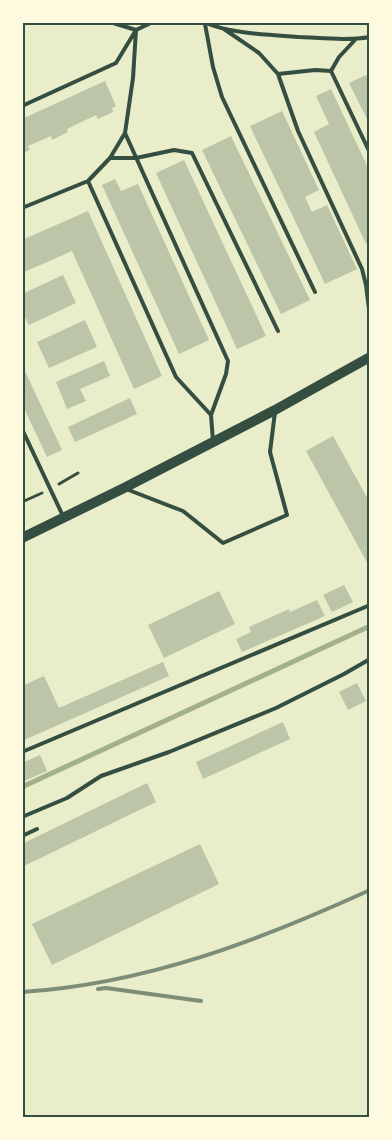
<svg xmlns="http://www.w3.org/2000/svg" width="392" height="1140" viewBox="0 0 392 1140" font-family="'Source Sans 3',sans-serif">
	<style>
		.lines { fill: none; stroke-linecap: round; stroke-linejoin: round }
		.stream { stroke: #a3b18a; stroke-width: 5 }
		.building { fill: #bcc5a7 }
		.path { stroke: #344e41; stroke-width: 3 }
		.service { stroke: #344e41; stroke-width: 4 }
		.secondary { stroke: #344e41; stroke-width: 10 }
		.rail { stroke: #7c8e77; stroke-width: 4 }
		.neatline { fill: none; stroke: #344e41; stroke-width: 2 }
	</style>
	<rect width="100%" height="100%" fill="#e9edc9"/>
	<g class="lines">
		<path class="stream" d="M22,787L370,626"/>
	</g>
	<path class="building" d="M366,75L370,82V125L349,83Z
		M105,81L116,106L112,108L113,112L98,119L96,115L67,129L68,132L52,140L51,136L28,146L30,150L22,153V119Z
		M331,89L370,172V242L366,244L314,132L329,124L316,96Z
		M282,111L319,190L305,197L312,212L327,205L357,269L325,284L250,126Z
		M231,136L310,300L281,314L202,150Z
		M184,160L266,336L237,349L156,173Z
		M115,179L121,191L138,184L209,340L179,354L102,185Z
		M88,211L162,376L134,389L72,251L22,273V240Z
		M63,275L76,303L29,325L22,311V294Z
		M85,320L97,347L49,368L37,342Z
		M104,361L110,376L80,389L86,401L67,409L56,382Z
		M22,365L62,450L47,457L22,404Z
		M130,398L137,414L75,442L68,427Z
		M333,436L370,503V568L306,451Z
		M344,585L353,602L332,612L323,595Z
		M219,591L235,624L164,658L148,625Z
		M317,600L325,616L242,652L236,639L251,632L249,627L289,609L290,612Z
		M163,662L169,676L22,741V686L44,676L59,708Z
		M357,683L366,701L348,710L339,692Z
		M283,722L290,739L203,779L196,762Z
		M40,755L47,771L22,782V763Z
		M147,783L156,802L22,867V844Z
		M200,844L219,884L52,965L32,924Z"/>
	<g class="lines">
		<path class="path" d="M59,484L78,473
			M22,502L42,493"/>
		<path class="service" d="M110,22L136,30
			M204,22C229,34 272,35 300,37C323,38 347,41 370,37
			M205,24L213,67L222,97L315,292
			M224,29L259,53L278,74L298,131L362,269L366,285L370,317
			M331,71L339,57L355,40
			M278,74L315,70L331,71L370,153
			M22,106L116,63L136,30L153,22
			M125,133L228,361L226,374L211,415
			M110,158H136L174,150L192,153L278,331
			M88,181L176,377L211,415L213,441
			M22,208L88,181L110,158L125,133L133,78L136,30
			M22,429L63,516
			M126,489L183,511L223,543L287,515L270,452L275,412
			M22,752L370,605
			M22,817L67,798L101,776L169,752L276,708L344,674L370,659
			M22,836L37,829"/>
		<path class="secondary" d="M22,538L124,488L275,410L370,357"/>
		<path class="rail" d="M98,989L106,988L201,1001
			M22,992C146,984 258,941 370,890"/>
	</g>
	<rect width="392" height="1140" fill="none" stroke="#fefae0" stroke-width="48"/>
	<rect x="24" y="24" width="344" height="1092" class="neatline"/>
</svg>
